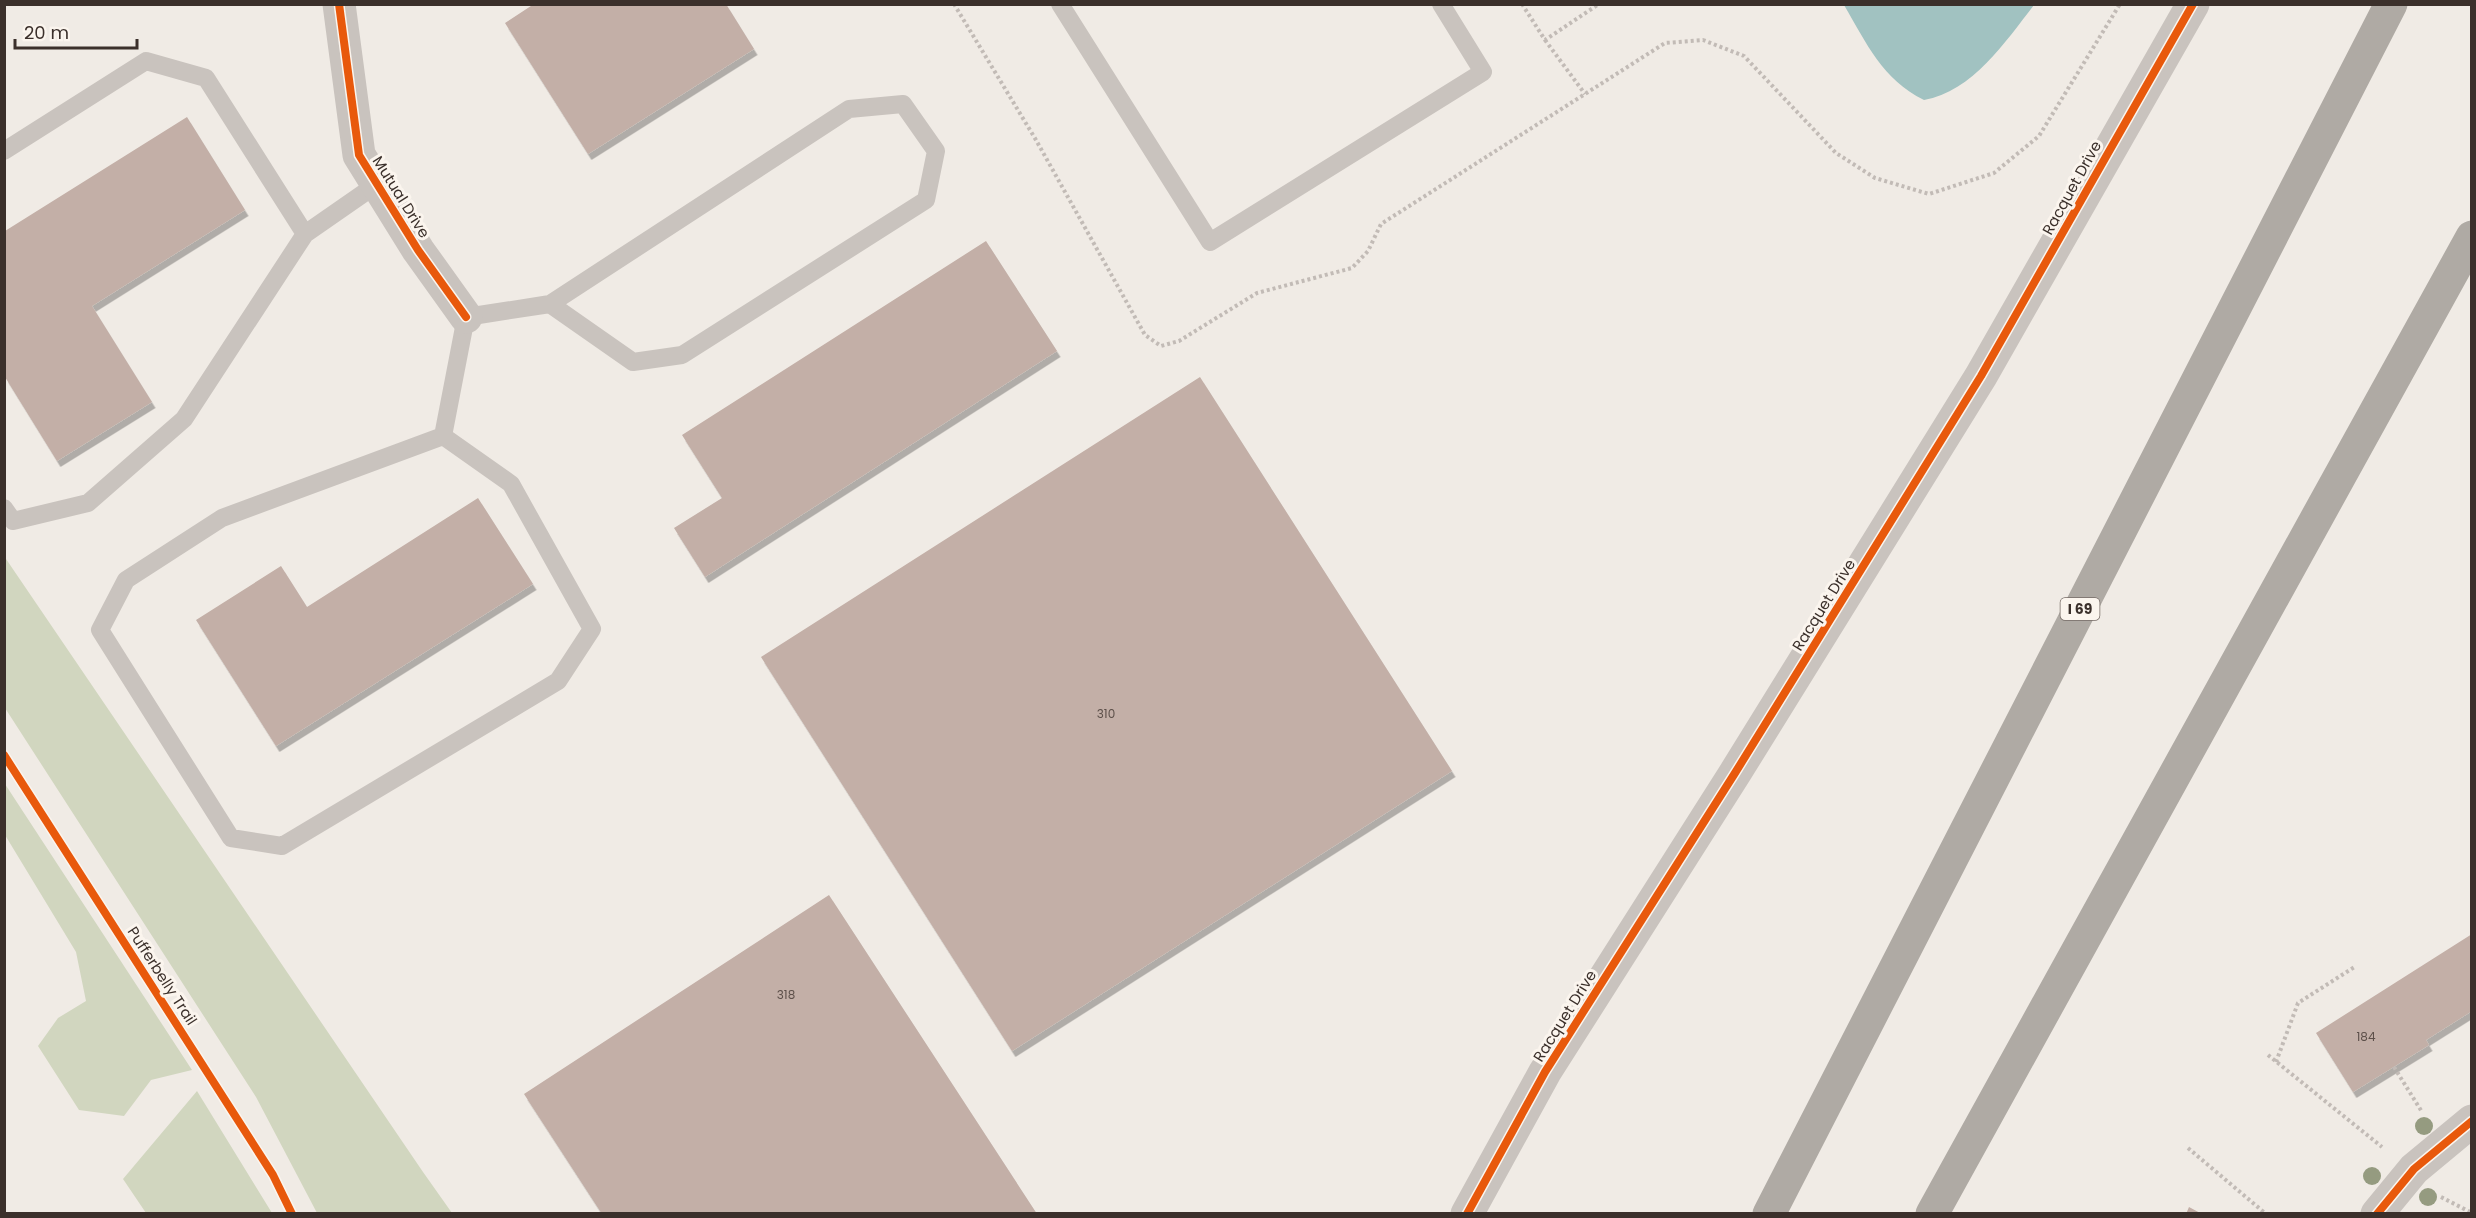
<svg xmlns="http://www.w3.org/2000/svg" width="2476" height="1218" viewBox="0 0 2476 1218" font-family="Poppins,sans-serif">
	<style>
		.green { fill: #d1d6bf }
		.water { fill: #a1c2c1 }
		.building { fill: #c3afa7; filter: url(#shadow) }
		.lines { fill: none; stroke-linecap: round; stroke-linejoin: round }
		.path { stroke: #c2bbb6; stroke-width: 4; stroke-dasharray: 3 3; stroke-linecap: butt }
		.service { stroke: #c9c3be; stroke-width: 18 }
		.minor { stroke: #c9c3be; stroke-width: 33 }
		.motorway { stroke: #afaaa4; stroke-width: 33 }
		.cycleway-casing { stroke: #fbf5ee; stroke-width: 11 }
		.cycleway { stroke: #e8590c; stroke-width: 8 }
		.tree { fill: #959b80 }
		.labels { text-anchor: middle; stroke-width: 6; stroke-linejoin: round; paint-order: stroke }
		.number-label { font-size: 12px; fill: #5d504a }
		.shield { fill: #fbf5ee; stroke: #756b66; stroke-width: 1.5 }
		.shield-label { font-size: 14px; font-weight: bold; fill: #3b302b }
		.street-label { font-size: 15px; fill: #3b302b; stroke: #fbf5ee }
	</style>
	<defs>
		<filter id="shadow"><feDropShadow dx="3.5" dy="6" stdDeviation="0" flood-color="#0004"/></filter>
	</defs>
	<rect width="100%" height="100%" fill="#f0ebe5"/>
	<path class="green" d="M4,556L423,1172L452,1213H317L256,1097L5,708Z
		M5,784L192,1070L151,1080L124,1116L79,1110L38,1046L58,1018L86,1001L76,952L5,835Z
		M197,1091L272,1213H146L123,1179Z"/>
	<path class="water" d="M1844,5H2034C2006,41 1972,92 1924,100C1882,79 1867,44 1844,5Z"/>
	<path class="building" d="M534,4H726L754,49L588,154L505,23Z
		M187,117L245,210L92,306L152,402L57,461L5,377V231Z
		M986,241L1057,351L705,577L674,528L722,498L682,435Z
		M1200,377L1452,771L1012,1051L761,657Z
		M478,498L533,584L276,746L196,620L281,566L307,607Z
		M829,895L1037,1214H602L524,1094Z
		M2472,934V1011L2426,1040L2429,1045L2353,1092L2316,1033Z
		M2189,1207L2202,1214H2186Z"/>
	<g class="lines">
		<path class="path" d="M954,4L1036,140L1145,335L1161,346L1179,341L1257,293L1352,268L1368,251L1381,224L1665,43L1703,40L1744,56L1836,153L1875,178L1929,194L1994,173L2039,136L2120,4
			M1522,4L1545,40L1599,4
			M1545,40L1585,94
			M2268,1055L2382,1147
			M2276,1062L2298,1003L2356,966
			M2394,1067L2422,1112
			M2188,1148L2266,1214
			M2441,1197L2472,1213"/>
		<path class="service" d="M1060,4L1210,242L1483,72L1441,4
			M4,151L146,61L206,78L305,234
			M443,436L511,484L592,629L558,681L282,846L231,838L100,630L126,580L222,518L443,436L466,317L550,304L849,109L903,104L936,151L926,200L682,355L633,362L550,304
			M4,508L13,521L88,503L184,419L305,234L377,184"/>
		<path class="minor" d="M339,4L359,155L418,250L466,317
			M1467,1214L1545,1072L1735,773L1981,376L2193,4
			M2377,1214L2414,1169L2472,1121"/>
		<path class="motorway" d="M1769,1214L2391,4
			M1932,1214L2472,237"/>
		<defs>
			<path id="cycleway" d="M339,4L359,155L418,250L466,317
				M4,755L273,1175L292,1214
				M1467,1214L1545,1072L1735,773L1981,376L2193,4
				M2377,1214L2414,1169L2472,1121"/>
		</defs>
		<use href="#cycleway" class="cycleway-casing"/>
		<use href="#cycleway" class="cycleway"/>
	</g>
	<g class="tree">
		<circle cx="2424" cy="1126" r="9"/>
		<circle cx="2372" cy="1176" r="9"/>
		<circle cx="2428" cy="1197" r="9"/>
	</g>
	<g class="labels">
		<g class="number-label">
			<text x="1106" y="718">310</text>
			<text x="786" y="999">318</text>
			<text x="2366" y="1041">184</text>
		</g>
		<rect class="shield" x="2060.5" y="598" width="39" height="22" rx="4.5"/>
		<g class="shield-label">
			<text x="2080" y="614">I 69</text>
		</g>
		<g class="street-label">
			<text transform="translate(2072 188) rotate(-61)" y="5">Racquet Drive</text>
			<text transform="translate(401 197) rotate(58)" y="5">Mutual Drive</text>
			<text transform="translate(1824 605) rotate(-58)" y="5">Racquet Drive</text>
			<text transform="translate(162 976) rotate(57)" y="5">Pufferbelly Trail</text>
			<text transform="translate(1565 1016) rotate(-58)" y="5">Racquet Drive</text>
		</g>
	</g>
	<rect width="2476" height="1218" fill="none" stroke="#3b302b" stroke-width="12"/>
	<path d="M15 39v9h122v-9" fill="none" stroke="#3b302b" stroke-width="3"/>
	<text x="24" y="39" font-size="18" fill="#3b302b" stroke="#fbf5ee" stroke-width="4.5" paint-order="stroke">20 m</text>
</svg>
